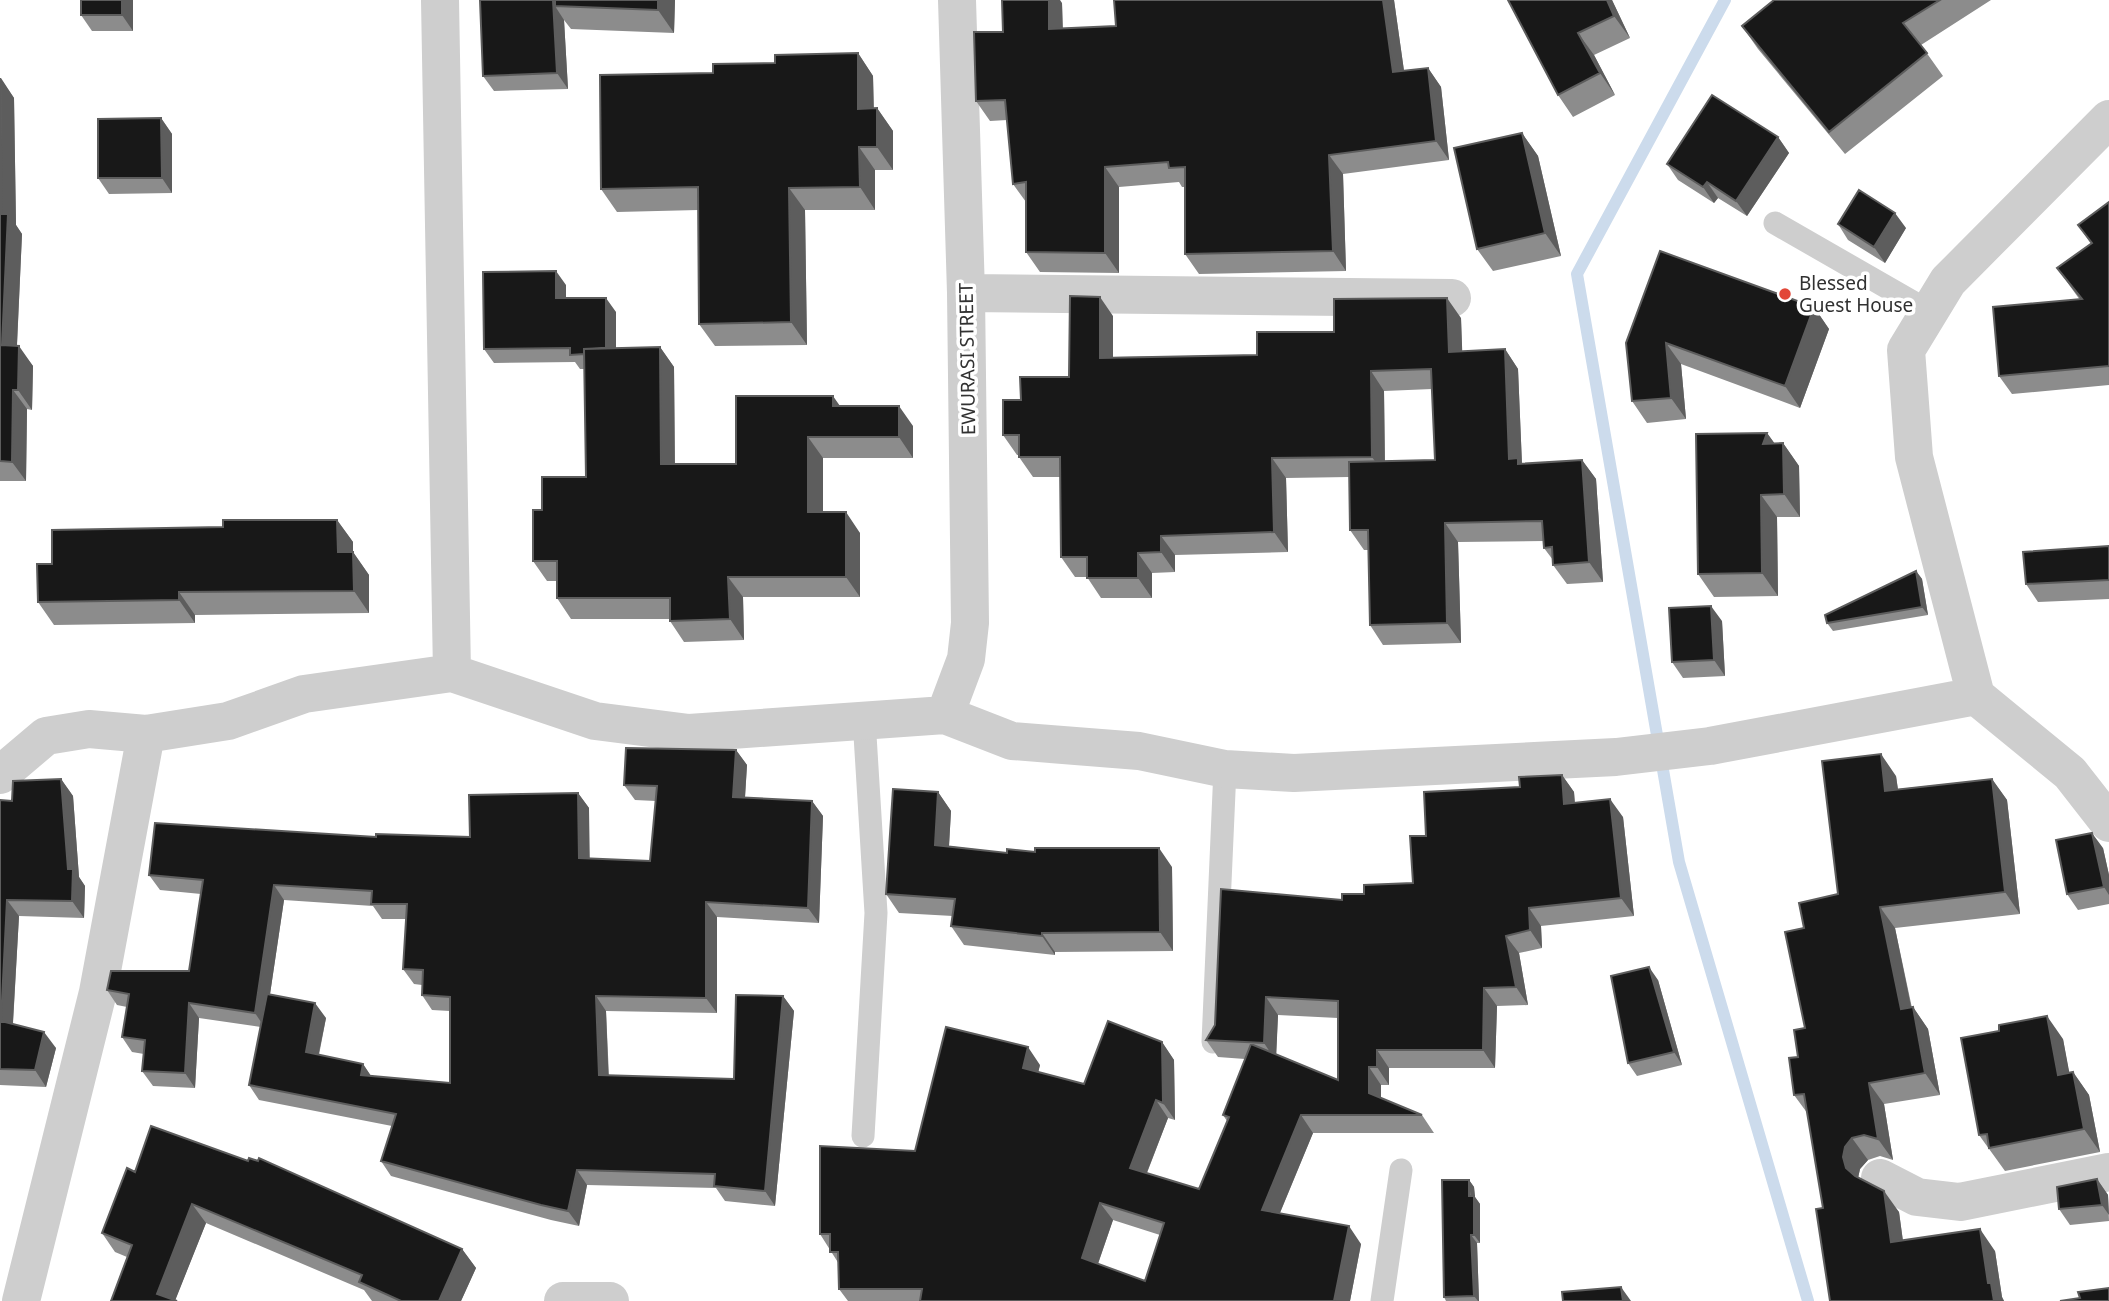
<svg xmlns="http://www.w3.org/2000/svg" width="2109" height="1301" viewBox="0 0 2109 1301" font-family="'Noto Sans',sans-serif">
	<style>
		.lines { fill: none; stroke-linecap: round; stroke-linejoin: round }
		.stream { stroke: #ccdbec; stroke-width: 12 }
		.lane { stroke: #cecece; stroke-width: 23 }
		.street { stroke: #cecece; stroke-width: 38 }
		.wall { fill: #8c8c8c; fill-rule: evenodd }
		.shaded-wall { fill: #5d5d5d }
		.building { fill: #181818; stroke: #5d5d5d; stroke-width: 2; fill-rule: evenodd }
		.poi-dot { fill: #e24738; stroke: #fff; stroke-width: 2.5 }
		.labels { text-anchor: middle; stroke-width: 7; stroke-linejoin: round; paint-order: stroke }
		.poi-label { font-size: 19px; fill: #313131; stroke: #fff; text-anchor: start }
		.street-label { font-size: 19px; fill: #313131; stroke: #fff }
	</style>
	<rect width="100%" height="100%" fill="#fff"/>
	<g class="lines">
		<path class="stream" d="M1725,0L1577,274L1679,862L1808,1301"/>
		<path class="lane" d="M1775,223L1930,312
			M1213,1042L1225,769
			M863,1136L876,913L864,719
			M1382,1301L1401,1170"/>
		<path class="street" d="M440,0L452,673
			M2109,119L1948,281L1906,350L1914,457L1976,696L2070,773L2109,823
			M966,293L1452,298
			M945,715L966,659L970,623L966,293L957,0
			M0,775L46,736L89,729L146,734L228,721L304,694L452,673L595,721L689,733L945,715L1012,741L1139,751L1225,769L1294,773L1616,757L1710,746L1976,696
			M1880,1178L1917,1197L1960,1202L2109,1172
			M21,1301L98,992L146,734
			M563,1301H610"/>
	</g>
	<path class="wall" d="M133,0V31H92L81,15Z
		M480,0H675L674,33L571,29L564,20L568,89L494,91L483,76Z
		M1114,0H1394L1404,71L1428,68L1441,87L1449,160L1343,174L1346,271L1199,274L1185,254V187H1182L1179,182L1119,187V273L1040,272L1026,252V202L1013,184L1007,120L990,121L976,101L1003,32L1062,3L1063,28L1116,26Z
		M1508,0H1612L1630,38L1594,55L1615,95L1573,117L1558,95Z
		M1774,0H1991L1921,45L1943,76L1845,154L1758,49L1742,26Z
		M858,53L873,76L874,108H877L893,131V170H875V210H805L807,345L715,346L699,324L698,210L617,212L601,189L775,63Z
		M0,78L14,98L16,225L22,234L17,346L33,366L32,410L27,409L26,481H0Z
		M161,118L172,134V193L109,194L98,178Z
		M1522,133L1538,156L1561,256L1493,271L1477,249Z
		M1778,137L1789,153L1747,216L1718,198L1714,203L1678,180L1667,164Z
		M2109,202V385L2012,394L1999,376L2080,300L2057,268L2091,244L2078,225Z
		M1838,224L1906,228L1885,263L1848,240Z
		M566,285V298L616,312V348L660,347L674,367L675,464H736L840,406L913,426V458H823V512L860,533V597H743L744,640L684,642L670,621V619H571L557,598V581H547L533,561L542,510L586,477L584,369H580L575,362L494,363L484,349Z
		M1814,307L1829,329L1800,408L1681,364L1686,419L1647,423L1632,401L1626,343Z
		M1113,316V357L1257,355L1334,332L1461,318L1462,351L1505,349L1518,369L1522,464L1582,460L1596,479L1603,582L1567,584L1553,565V560L1544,548V541L1458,542L1461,643L1383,645L1370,625L1368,550H1364L1350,530L1349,477L1286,478L1288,552L1175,555V572L1152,573V598H1101L1087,577H1075L1061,557V477H1033L1019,457V455H1017L1003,435L1021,400L1069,377ZM1432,389L1435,460L1385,461L1384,391Z
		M1767,433L1775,444L1783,443L1799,466L1800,517H1777L1778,596L1714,597L1698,574Z
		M337,520L353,542V552L369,575V613L195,615V623L54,625L38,602L52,564L223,527Z
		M2109,546V599L2038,602L2026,584Z
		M1916,571L1922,579L1928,615L1833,631L1827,623Z
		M1722,621L1725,676L1683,678L1672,662Z
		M736,750L747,765L745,798L812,801L823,816L819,923L717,917V1013L606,1011L609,1076L734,1079L783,996L794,1011L775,1206L725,1201L716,1188L587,1185L579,1226L551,1220L391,1176L381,1161L392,1126L259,1100L249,1085L261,1027L199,1018L195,1088L153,1086L142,1071L144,1054L132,1052L122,1037L127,1007L117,1005L107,990L189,971L201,894L160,890L149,875L470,837L578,793L589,808V859L650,861L656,801L635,800L624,785ZM284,900L373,906L382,919H406L403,969L414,984L422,985V995L432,1010L450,1011V1083L371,1076L363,1064L319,1055L326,1018L270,994Z
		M1562,775L1574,792L1575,803L1623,817L1634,916L1541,926L1542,948L1519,953L1528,1005L1497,1006L1495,1068H1389V1085H1381V1098L1422,1115L1434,1133H1313L1280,1213L1361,1244L1350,1301H848L839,1289V1264L820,1234L915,1151L1040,1065L1038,1072L1084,1084L1162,1042L1174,1060L1175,1120L1168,1118L1147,1173L1199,1189L1227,1121L1223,1115L1245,1059L1218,1057L1206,1040L1342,900L1413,883L1426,836L1520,787ZM1278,1015L1338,1018V1080L1276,1054ZM1113,1220L1160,1235L1145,1281L1098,1264Z
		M1896,776L1898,789L1992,779L2007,800L2020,914L1895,928L1912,1008L1913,1007L1928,1029L1940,1095L1884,1104L1893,1160L1880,1156L1868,1160L1860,1169L1858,1178L1899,1212L1903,1241L1995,1251L2002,1297L2004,1301H1830L1823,1208L1808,1114L1794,1095L1798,1057L1805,1028L1804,928L1838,894Z
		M61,779L73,796L79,877L85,886L84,918L19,916L13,1024L56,1048L46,1087L0,1085V800L12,801Z
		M938,792L951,811L949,846L1007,853L1172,867L1173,951L1055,952V955L964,945L951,926L953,916L899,913L886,894Z
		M2103,848L2109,875V904L2078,910L2067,894Z
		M1658,980L1682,1065L1637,1076L1628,1063Z
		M2063,1039L2069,1073L2073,1072L2089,1095L2100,1152L2005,1171L1979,1135Z
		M135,1172L462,1249L476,1268L461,1301H372L364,1290L206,1223L175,1300L111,1301L127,1257L115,1252L102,1233Z
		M2097,1179L2108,1195L2109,1221L2070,1225L2059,1209Z
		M1469,1180L1474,1187L1475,1197L1480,1204V1243H1477L1479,1301H1446L1444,1297Z"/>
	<path class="shaded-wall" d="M122,0H133V31L122,15Z
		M553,0H561L555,6L564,20L568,89L557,73Z
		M658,0H675L674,33L658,10Z
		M1049,0H1060L1062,3L1063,49L1049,29Z
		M1383,0H1394L1407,92L1393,72Z
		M1607,0H1612L1630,38L1614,16Z
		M1578,33L1594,55L1615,95L1600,73Z
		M858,53L873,76L874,131L858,109Z
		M1428,68L1441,87L1449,160L1436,141Z
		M1,78L14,98L16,225L22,234L16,365L2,345Z
		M877,108L893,131V170L877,147Z
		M161,118L172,134V193L162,178Z
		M1522,133L1538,156L1561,256L1545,233Z
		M1778,137L1789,153L1747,216L1736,201Z
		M859,147L875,170V210L860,187Z
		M1329,155L1343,174L1346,271L1333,251Z
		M1105,167L1119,187V273L1105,253Z
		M1707,182L1718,198L1714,203L1703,187Z
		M789,188L805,210L807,345L791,322Z
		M1895,213L1906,228L1885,263L1874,247Z
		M556,271L566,285V312L556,298Z
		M1100,297L1113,316V377L1100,358Z
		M606,298L616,312V368L606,354Z
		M1447,298L1461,318L1463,372L1449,352Z
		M1814,307L1829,329L1800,408L1785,386Z
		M1666,343L1681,364L1686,419L1671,398Z
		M19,346L33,366L32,410L18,390Z
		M660,347L674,367L675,485L661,464Z
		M1505,349L1518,369L1522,465L1532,478L1509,459Z
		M1371,371L1384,391L1385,476L1372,457Z
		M13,390L27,409L26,481L12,462Z
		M833,396L847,416L833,406Z
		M899,406L913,426V458L899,437Z
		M1767,433L1783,455L1763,444Z
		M808,437L823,458V533L808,512Z
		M1783,443L1799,466L1800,517L1784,494Z
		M1272,458L1286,478L1288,552L1274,532Z
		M1582,460L1596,479L1603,582L1589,562Z
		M1761,495L1777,517L1778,596L1762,573Z
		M846,512L860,533V597L846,577Z
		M337,520L353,542V552L369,575V613L354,591L338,552Z
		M1445,523L1458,542L1461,643L1447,623Z
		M1161,536L1175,555V572L1161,552Z
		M1138,553L1152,573V598L1138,578Z
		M1916,571L1922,579L1928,615L1922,607Z
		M728,577L743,597L744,640L730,619Z
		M179,592L195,615V623L179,600Z
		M1711,606L1722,621L1725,676L1714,660Z
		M736,750L747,765L744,812L733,797Z
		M1881,754L1896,776L1901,812L1885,791Z
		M1562,775L1574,792L1576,822L1564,804Z
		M61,779L73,796L79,877L85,886L84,918L72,901L68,869Z
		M1992,779L2007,800L2020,914L2005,892Z
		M938,792L951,811L948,863L935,845Z
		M578,793L589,808L590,873L579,858Z
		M1610,799L1623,817L1634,916L1621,898Z
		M812,801L823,816L819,923L808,908Z
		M2092,833L2103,848L2109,875V895L2104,887Z
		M1159,848L1172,867L1173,951L1160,932Z
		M274,885L284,900L265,1028L255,1013Z
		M7,900L19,916L12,1038L1,1021Z
		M706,902L717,917V1013L706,998Z
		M1880,907L1895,928L1916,1031L1901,1009Z
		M1529,908L1541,926L1542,948L1530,930Z
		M1042,933L1055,952V955L1042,936Z
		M1506,936L1519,953L1528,1005L1516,987Z
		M1649,967L1658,980L1682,1065L1674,1052Z
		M1484,988L1497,1006L1495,1068L1483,1050Z
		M596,996L606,1011L609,1090L599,1075Z
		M783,996L794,1011L775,1206L765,1191Z
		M1266,997L1278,1015L1276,1061L1264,1043Z
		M189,1003L199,1018L195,1088L185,1073Z
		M315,1003L326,1018L316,1067L306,1052Z
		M1913,1007L1928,1029L1940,1095L1925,1073Z
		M2047,1016L2063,1039L2074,1097L2058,1075Z
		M44,1032L56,1048L46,1087L35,1070Z
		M1162,1042L1174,1060L1175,1120L1163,1103Z
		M1028,1047L1040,1065L1035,1086L1023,1068Z
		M1377,1050L1389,1068V1085L1377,1067Z
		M363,1064L373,1079L361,1075Z
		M1369,1067L1381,1085V1110L1369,1093Z
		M2073,1072L2089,1095L2100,1152L2084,1129Z
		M1869,1083L1884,1104L1893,1160L1878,1139Z
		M1156,1100L1168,1118L1142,1185L1130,1168Z
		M1301,1115L1313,1133L1274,1227L1262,1210Z
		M1852,1138L1868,1160L1860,1169L1858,1178L1846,1168L1843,1157L1845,1147Z
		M577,1170L587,1185L579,1226L568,1211Z
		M2097,1179L2108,1195L2109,1215L2102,1205Z
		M1469,1180L1474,1187L1475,1197L1480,1204V1243L1474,1235Z
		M1884,1191L1899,1212L1906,1264L1891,1242Z
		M1100,1203L1113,1220L1094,1275L1082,1258Z
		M192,1204L206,1223L175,1301L157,1294Z
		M1349,1226L1361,1244L1350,1301H1334Z
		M1980,1229L1995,1251L2002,1297L2004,1301H1994L1988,1283Z
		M1471,1235L1477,1243L1479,1301H1478L1474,1296Z
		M462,1249L476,1268L461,1301H439Z
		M1621,1287L1631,1301H1623Z"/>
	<path class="building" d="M81,0H122V15H81Z
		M480,0H553L557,73L483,76Z
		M555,0H658V10L555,6Z
		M1002,0H1049V29L1116,26L1114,0H1383L1393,72L1428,68L1436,141L1329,155L1333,251L1185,254V167L1169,168L1168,162L1105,167V253L1026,252V182L1013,184L1005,100L976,101L974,32H1003Z
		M1508,0H1607L1614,16L1578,33L1600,73L1558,95Z
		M1774,0H1940L1903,23L1927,53L1829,132L1742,26Z
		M858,53V109L877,108V147H859L860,187L789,188L791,322L699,324L698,187L601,189L600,75L713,73V64L775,63V55Z
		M0,78L2,214H8L2,345L19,346L18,390H13L12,462L0,461Z
		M1712,95L1778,137L1736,201L1707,182L1703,187L1667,164Z
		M161,118L162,178H98V119Z
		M1522,133L1545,233L1477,249L1454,148Z
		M1859,190L1895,213L1874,247L1838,224Z
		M2109,202V366L1999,376L1993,307L2082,299L2057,268L2092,243L2078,225Z
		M1660,251L1814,307L1785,386L1666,343L1671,398L1632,401L1626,343Z
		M556,271V298H606V348L584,349V354L570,355V348L484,349L483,272Z
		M1070,296L1100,297V358L1257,355V332H1334V299L1447,298L1449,352L1505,349L1509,459L1518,458V464L1582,460L1589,562L1553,565L1552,547L1544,548L1542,521L1445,523L1447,623L1370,625L1368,530H1350L1349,462L1435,460L1431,369L1371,371L1372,457L1272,458L1274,532L1161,536V552L1138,553V578H1087V557H1061L1060,457H1019V435H1003V400H1021L1020,377H1069Z
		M660,347L661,464H736V396H833V406H899V437H808V512H846V577H728L730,619L670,621V598H557V561H533V510H542V477H586L584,349Z
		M1767,433L1763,444L1783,443L1784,494L1761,495L1762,573L1698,574L1696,434Z
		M223,520H337L338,552H353L354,591L179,592V600L38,602L37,564H52V530L223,527Z
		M2109,546V580L2026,584L2023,552Z
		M1916,571L1922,607L1827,623L1825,615Z
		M1711,606L1714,660L1672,662L1669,608Z
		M626,748L736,750L733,797L812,801L808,908L706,902V998L596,996L599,1075L734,1079L736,995L783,996L765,1191L714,1186L715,1174L577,1170L568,1211L541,1205L381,1161L396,1114L249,1085L267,994L315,1003L306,1052L363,1064L361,1075L450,1083V997L422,995L423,970L403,969L407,904H371L372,891L274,885L255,1013L189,1003L185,1073L142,1071L145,1040L122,1037L129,994L107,990L111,971H189L203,880L149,875L155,823L376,837V834L470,837L469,795L578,793L579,858L650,861L657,786L624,785Z
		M1881,754L1885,791L1992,779L2005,892L1880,907L1901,1009L1913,1007L1925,1073L1869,1083L1878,1139L1864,1135L1852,1138L1845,1147L1843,1157L1846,1168L1855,1176L1884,1191L1891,1242L1980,1229L1988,1283H1991L1994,1301H1830L1816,1209L1823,1208L1804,1094L1794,1095L1789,1058L1798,1057L1794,1030L1805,1028L1785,932L1804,928L1799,903L1838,894L1822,761Z
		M1562,775L1564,804L1610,799L1621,898L1529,908L1530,930L1506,936L1516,987L1484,988L1483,1050H1377V1067H1369V1093L1422,1115H1301L1262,1210L1349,1226L1334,1301H920L922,1289H839L838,1252H830V1234H820V1146L915,1151L946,1027L1028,1047L1023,1068L1084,1084L1108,1021L1162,1042L1163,1103L1156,1100L1130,1168L1199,1189L1229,1117L1223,1115L1251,1044L1338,1080V1001L1266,997L1264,1043L1206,1040L1215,1025L1221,889L1342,900V894H1364V885L1413,883L1410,836H1426L1424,792L1520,787L1519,777ZM1100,1203L1164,1223L1145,1281L1082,1258Z
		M61,779L68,869H73L72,901L7,900L1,1021L44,1032L35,1070L0,1069V800L12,801L13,781Z
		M893,789L938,792L935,845L1007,853V849L1035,852V848H1159L1160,932L1042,933V936L951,926L955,899L886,894Z
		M2092,833L2104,887L2067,894L2056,840Z
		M1649,967L1674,1052L1628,1063L1611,976Z
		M2047,1016L2058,1075L2073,1072L2084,1129L1989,1148L1987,1134L1979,1135L1961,1038L1999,1031V1025Z
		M151,1126L248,1161L249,1158L258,1161L259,1158L462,1249L439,1301H401L359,1282L362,1275L192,1204L157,1294L177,1301H111L132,1245L102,1233L127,1168L135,1172Z
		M2097,1179L2102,1205L2059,1209L2057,1187Z
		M1442,1180H1469V1196H1474V1235H1471L1474,1296L1444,1297Z
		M1621,1287L1623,1301H1563L1562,1292Z
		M2109,1288V1301H2060L2080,1298L2078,1292Z"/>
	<circle class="poi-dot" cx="1785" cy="294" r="7"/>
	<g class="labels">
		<g class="poi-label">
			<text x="1799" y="290">Blessed<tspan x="1799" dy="22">Guest House</tspan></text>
		</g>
		<g class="street-label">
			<text transform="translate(967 359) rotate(-91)" y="7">EWURASI STREET</text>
		</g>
	</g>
</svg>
